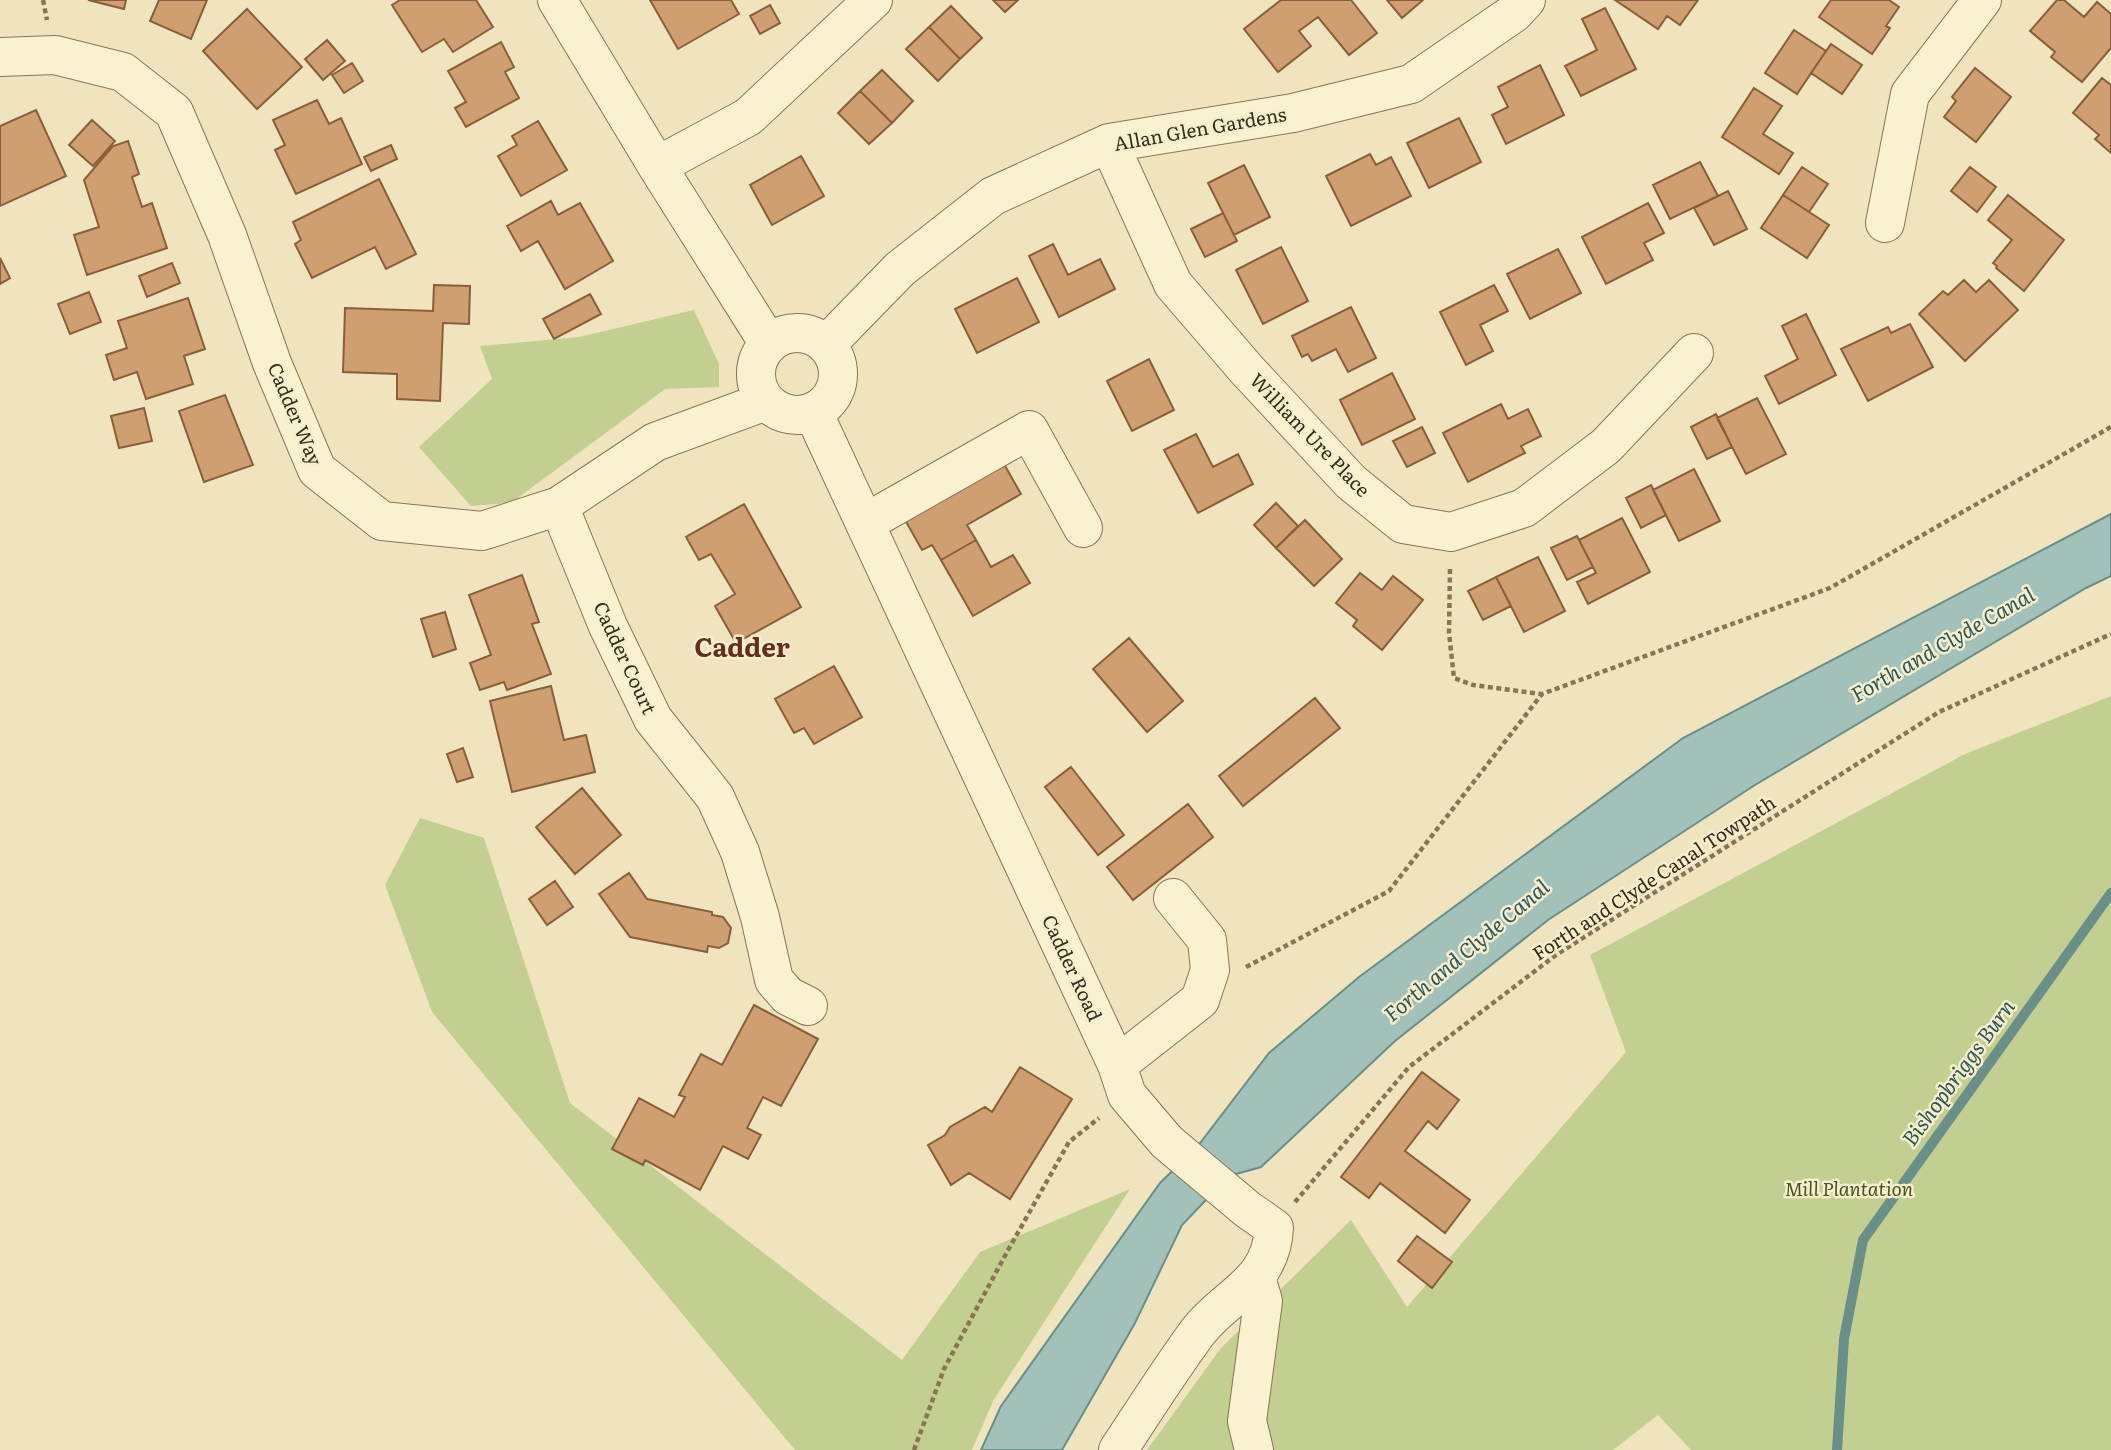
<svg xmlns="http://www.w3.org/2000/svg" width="2111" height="1450" viewBox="0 0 2111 1450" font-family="Literata,serif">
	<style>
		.green { fill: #c3ce91 }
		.water { fill: #a1c1ba; stroke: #688f88; stroke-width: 2 }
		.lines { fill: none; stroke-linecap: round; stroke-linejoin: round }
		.stream { stroke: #688f88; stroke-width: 10 }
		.building { fill: #d09f71; stroke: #895f3a; stroke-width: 2 }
		.minor-casing { stroke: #897456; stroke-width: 40 }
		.path { stroke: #897456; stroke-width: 4.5; stroke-dasharray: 5 3.5; stroke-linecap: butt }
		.minor { stroke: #faf1d1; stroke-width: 38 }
		.labels { text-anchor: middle; stroke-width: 5; stroke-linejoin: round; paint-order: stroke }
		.street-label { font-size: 19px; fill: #372b1b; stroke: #f7eecd }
		.park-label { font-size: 19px; font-style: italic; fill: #445521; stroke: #f7eecd }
		.water-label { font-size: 21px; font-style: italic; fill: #2a5758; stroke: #f7eecd }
		.district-label { font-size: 26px; font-weight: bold; fill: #662e19; stroke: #f7eecd }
	</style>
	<rect width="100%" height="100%" fill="#f0e4be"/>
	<path class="green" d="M694,310L719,364V387L665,389L511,503L471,506L419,447L492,379L480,346L579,337Z
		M2111,696V1450H1691L1658,1415L1613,1450H1147L1221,1348L1351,1220L1407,1307L1626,1052L1590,955L1965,754Z
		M420,818L484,838L570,1103L902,1360L980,1252L1130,1189L993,1401L972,1450H795L432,1012L385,885Z"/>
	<path class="water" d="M2111,514V576L2086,588L1755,785L1548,920L1395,1041L1261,1167L1229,1176L1182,1225L1135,1323L1062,1450H981L1001,1406L1160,1183L1197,1147L1269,1053L1359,977L1683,738Z"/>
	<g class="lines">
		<path class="stream" d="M1837,1450L1844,1339L1863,1240L2111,893"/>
	</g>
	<path class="building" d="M88,0H126L124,9Z
		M159,0H207L191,39L150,21Z
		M400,0H476L493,27L453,52L444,39L422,52L392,5Z
		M650,0H731L739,14L678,49Z
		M993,0H1018L1005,12Z
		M1281,0H1351L1377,33L1349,55L1318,17L1299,31L1311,46L1278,72L1244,29Z
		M1387,0H1423L1402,18Z
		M1615,0H1698L1680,25L1667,16L1658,29Z
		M1831,0H1889L1899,7L1886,26L1890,28L1872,54L1819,17Z
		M2057,0H2064L2084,17L2097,2L2111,14V48L2082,82L2051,57L2055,52L2030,31Z
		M770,5L780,23L760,34L750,16Z
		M951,6L982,38L960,59L929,27Z
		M1605,8L1636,69L1581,96L1565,66L1597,50L1582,19Z
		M247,9L302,67L257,109L203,51Z
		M929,27L960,59L938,81L906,49Z
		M1794,30L1826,51L1797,94L1765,73Z
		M327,40L345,61L323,80L305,59Z
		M501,42L514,67L505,72L519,98L466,127L455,108L466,102L448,71Z
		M1831,44L1862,65L1842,94L1811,73Z
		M352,63L363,81L344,93L332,75Z
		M1540,65L1564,115L1506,144L1492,115L1508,107L1498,87Z
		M1975,68L2011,97L1976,142L1944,117L1956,101L1952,97Z
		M882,70L913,101L892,123L860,91Z
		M2102,78L2111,85V153L2095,139L2099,135L2073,113Z
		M1754,88L1782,106L1763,134L1793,153L1779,174L1722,137Z
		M860,91L892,123L869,144L838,113Z
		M317,100L329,124L341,118L362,164L296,194L275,150L285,145L273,120Z
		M36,110L66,176L0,206V126Z
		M1459,118L1481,162L1429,188L1407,143Z
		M92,120L115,141L93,166L69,145Z
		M538,121L567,170L521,196L498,156L517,145L512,136Z
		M128,141L139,174L132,177L142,207L152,203L167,248L87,275L74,235L99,227L84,180L113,146Z
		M391,145L397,159L371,171L364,157Z
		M1370,154L1376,165L1391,157L1411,196L1351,226L1326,176Z
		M801,156L824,196L772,225L750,185Z
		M1700,162L1718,196L1670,219L1653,185Z
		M1244,165L1270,217L1234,235L1208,183Z
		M1802,167L1828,184L1809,212L1783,195Z
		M1970,167L1996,187L1977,212L1951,191Z
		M379,179L416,254L386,269L375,247L312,278L295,244L301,240L293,222Z
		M1728,191L1747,229L1714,245L1694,208Z
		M1783,195L1829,225L1807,258L1761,228Z
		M2008,195L2064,240L2024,291L1996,268L1997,266L1993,263L2012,240L1988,220Z
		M551,201L558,215L580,203L613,261L565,289L538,241L521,251L507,226Z
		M1648,203L1664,233L1644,243L1653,260L1606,284L1582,237Z
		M1223,213L1237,241L1205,257L1191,229Z
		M1053,244L1068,275L1100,259L1115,289L1059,317L1029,256Z
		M1281,247L1308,301L1263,324L1236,270Z
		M1558,249L1581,293L1530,319L1507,274Z
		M0,258L10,278L0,284Z
		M172,263L180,283L147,297L139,276Z
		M1017,278L1039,322L977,353L955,309Z
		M1964,280L1976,292L1989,280L2018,310L1965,361L1919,314L1943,291L1948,295Z
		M434,285L470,286L469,324L443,323L440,401L397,399V374L343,372L345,308L433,311Z
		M1494,285L1508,311L1480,325L1493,351L1466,365L1440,312Z
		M89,292L101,322L70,334L58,304Z
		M590,294L601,314L554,339L543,319Z
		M188,298L205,349L184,356L193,384L146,399L137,372L114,380L106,355L127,348L118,321Z
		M1351,307L1376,358L1348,372L1336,349L1312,361L1308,354L1302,357L1292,336Z
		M1806,314L1836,375L1779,404L1765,376L1798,359L1782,326Z
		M1910,324L1933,367L1868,401L1841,349L1888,327L1891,333Z
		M1149,359L1174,410L1132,431L1107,381Z
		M1392,373L1415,419L1362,445L1340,400Z
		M225,395L253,465L204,482L179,411Z
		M1757,398L1786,454L1746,474L1717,418Z
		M1501,404L1508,419L1528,409L1541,436L1521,446L1525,453L1468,482L1443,433Z
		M144,408L152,441L119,448L111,416Z
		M1716,414L1732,447L1707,459L1691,427Z
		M1422,427L1435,453L1407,467L1393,441Z
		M1196,434L1213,467L1238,454L1253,484L1198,513L1164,450Z
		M1004,464L1021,494L967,525L976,540L941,560L932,545L922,550L905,520Z
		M1694,469L1720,521L1679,541L1653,490Z
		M1651,485L1666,515L1641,528L1626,498Z
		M1276,503L1298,526L1276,548L1254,525Z
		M744,504L801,607L736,643L715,606L735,594L711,554L699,560L686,537Z
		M1622,518L1650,572L1588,604L1577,582L1596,573L1579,540Z
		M1305,520L1342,559L1314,586L1276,548Z
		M1577,536L1593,567L1567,580L1551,548Z
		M976,540L991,567L1013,555L1030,583L973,616L941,560Z
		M1538,557L1565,611L1524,632L1496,577Z
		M1360,573L1382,590L1393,576L1423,600L1382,650L1353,626L1357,620L1336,603Z
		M522,575L539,622L532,624L551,674L507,690L504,682L480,690L470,663L491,655L469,595Z
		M1496,577L1511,606L1483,620L1468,591Z
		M445,612L456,649L433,657L421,619Z
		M1129,638L1183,701L1147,732L1093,669Z
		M834,666L862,717L814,744L804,728L794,733L775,699Z
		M551,686L564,740L586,735L595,772L512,792L490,701Z
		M1315,698L1340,728L1243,806L1219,776Z
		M463,748L473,777L457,782L447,754Z
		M1071,767L1124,835L1098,855L1045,787Z
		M582,788L621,835L575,874L536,827Z
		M1188,804L1213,837L1133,900L1107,867Z
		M629,873L647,899L712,912V915L723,917L731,928L728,943L719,948L708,946L707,952L630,937L599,894Z
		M555,881L573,907L547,925L529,899Z
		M754,1005L818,1039L781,1106L763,1097L747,1128L761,1135L748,1159L723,1146L700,1190L645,1160L643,1165L612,1149L639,1098L674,1117L685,1097L679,1095L701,1054L722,1065Z
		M1020,1067L1072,1099L1010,1199L969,1173L951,1185L928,1145L945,1135L950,1127L985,1107L992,1112Z
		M1422,1072L1459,1100L1437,1129L1428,1121L1405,1151L1470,1200L1445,1233L1380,1183L1369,1198L1341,1177Z
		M1417,1236L1452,1262L1432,1288L1398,1261Z"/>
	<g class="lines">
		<defs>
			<path id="minor" d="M557,0L657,166L769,344
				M0,57L55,55L123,72L174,112L227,235L272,363L317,470L382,521L482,531L559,506L655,442L766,401
				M1109,143L1173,284L1247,370L1351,482L1403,524L1451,532L1524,508L1606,446L1694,353
				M657,166L748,117L873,0
				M1885,223L1910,94L1982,0
				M756 374a41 41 0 1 1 82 0a41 41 0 1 1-82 0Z
				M826,345L900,269L993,196L1109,143L1293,113L1411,84L1514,13L1526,0
				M813,412L1117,1065L1127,1095L1167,1142L1247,1209L1274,1228C1271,1285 1225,1295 1197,1333C1169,1371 1144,1411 1118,1450
				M559,506L608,626L653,719L715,797L740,852L760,917L774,980L788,996L808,1006
				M865,523L1029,430L1083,528
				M1117,1065L1200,1000L1210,970L1207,940L1173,898
				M1254,1450L1247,1421L1263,1301L1256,1277"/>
		</defs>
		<use href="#minor" class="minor-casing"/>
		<path class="path" d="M43,0L47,20
			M1450,569L1449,633L1454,678L1473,685L1541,694
			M1246,967L1389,891L1542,694L1830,588L2111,427
			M1295,1202L1409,1067L1556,955L1939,712L2111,634
			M914,1450L944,1369L1007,1252L1069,1142L1099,1118"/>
		<use href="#minor" class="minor"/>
	</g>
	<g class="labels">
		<g class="street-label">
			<text transform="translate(1200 129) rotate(-10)" y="7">Allan Glen Gardens</text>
			<text transform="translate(295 414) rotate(67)" y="7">Cadder Way</text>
			<text transform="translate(1310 435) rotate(46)" y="7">William Ure Place</text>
			<text transform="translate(625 658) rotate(65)" y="7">Cadder Court</text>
			<text transform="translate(1654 878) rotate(-33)" y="7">Forth and Clyde Canal Towpath</text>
			<text transform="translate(1072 968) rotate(65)" y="7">Cadder Road</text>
		</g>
		<g class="park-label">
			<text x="1849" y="1196">Mill Plantation</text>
		</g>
		<g class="water-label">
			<text transform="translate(1943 645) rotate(-30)" y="7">Forth and Clyde Canal</text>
			<text transform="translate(1467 951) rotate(-40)" y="7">Forth and Clyde Canal</text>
			<text transform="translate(1959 1073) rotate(-54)" y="7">Bishopbriggs Burn</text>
		</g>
		<g class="district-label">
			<text x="742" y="657">Cadder</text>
		</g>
	</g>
</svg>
